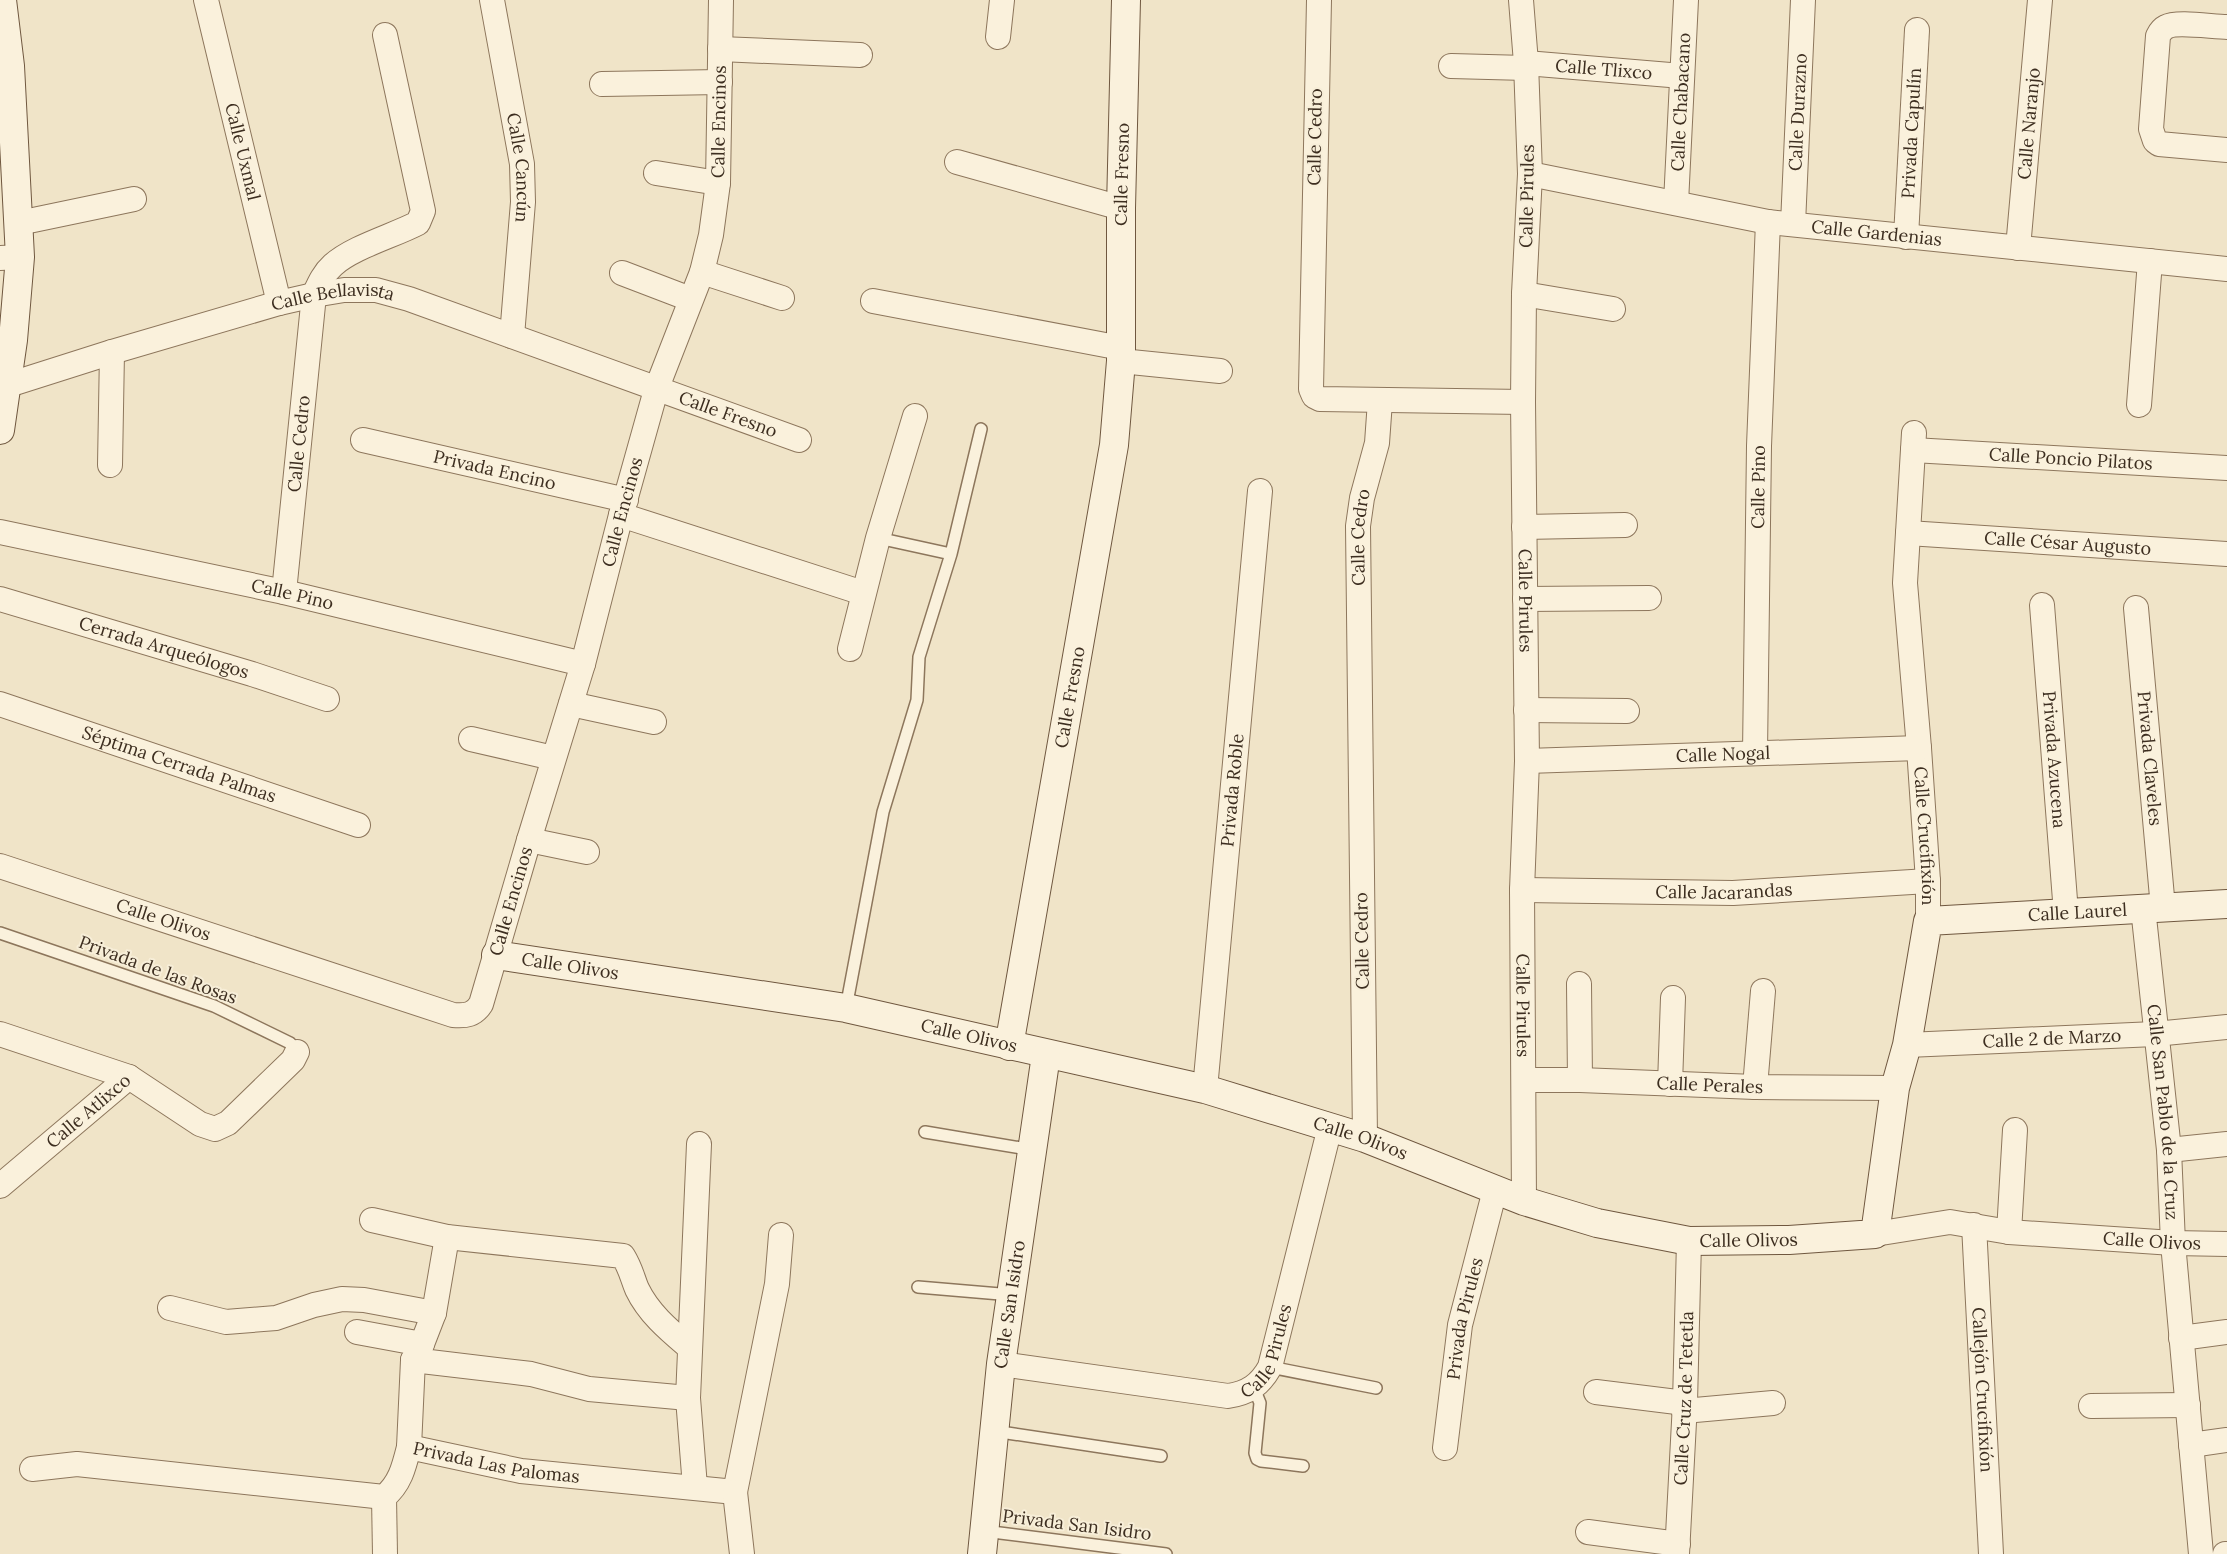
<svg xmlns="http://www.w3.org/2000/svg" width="2227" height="1554" viewBox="0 0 2227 1554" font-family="Lora,serif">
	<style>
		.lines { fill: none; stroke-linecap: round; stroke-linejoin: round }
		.lane-casing { stroke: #8d765c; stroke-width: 14 }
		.street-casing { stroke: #8d765c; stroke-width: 26 }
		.secondary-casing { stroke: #6f573f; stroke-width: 30 }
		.lane { stroke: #faf1dc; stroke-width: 11 }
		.street { stroke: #faf1dc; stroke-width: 24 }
		.secondary { stroke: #faf1dc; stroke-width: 28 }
		.labels { text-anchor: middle; stroke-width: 4; stroke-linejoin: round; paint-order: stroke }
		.street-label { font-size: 18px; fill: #3d2e20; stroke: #f7eed8 }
	</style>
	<rect width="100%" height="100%" fill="#f0e4c8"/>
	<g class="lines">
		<defs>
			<path id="lane" d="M878,538L951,554
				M0,933L214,1006L290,1043L297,1052
				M846,1008L883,812L917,700L919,657L951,554L981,429
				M925,1132L1033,1150
				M918,1287L1012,1295
				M1270,1367L1376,1388
				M1254,1388L1260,1403L1255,1453L1257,1459L1261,1461L1303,1466
				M994,1431L1161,1456
				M984,1531L1166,1554"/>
			<g id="street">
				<path id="s1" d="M206,0L279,303"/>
				<path id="s2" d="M492,0L522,164L523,202L512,336"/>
				<path d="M1319,0L1311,389L1314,396L1320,399L1523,402"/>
				<path id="s3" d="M1521,0L1526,63L1530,174L1524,294L1523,402L1527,761L1522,890L1524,1201"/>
				<path d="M2227,27C2213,27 2177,21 2166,27C2162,29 2160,32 2158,36L2151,129L2155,141L2159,144L2227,150"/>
				<path d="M998,37L1002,0"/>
				<path d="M720,49L860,55"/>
				<path id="s4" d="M1526,63L1682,76"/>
				<path d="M1451,66L1526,68"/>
				<path d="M602,84L720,82"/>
				<path d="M957,162L1121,208"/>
				<path d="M656,173L718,183"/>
				<path id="s5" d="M1530,174L1768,222L2227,269"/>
				<path id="s6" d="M1676,203L1686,0"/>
				<path d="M19,223L134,199"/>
				<path id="s7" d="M1793,224L1803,0"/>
				<path id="s8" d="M1906,237L1917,30"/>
				<path id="s9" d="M2018,248L2040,0"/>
				<path d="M0,258L20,257"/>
				<path d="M702,272L782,298"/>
				<path d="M622,273L690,299"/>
				<path d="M1524,294L1613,309"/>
				<path d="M873,301L1121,348"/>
				<path d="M1121,361L1220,371"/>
				<path id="s10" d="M5,386L112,352L279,303L314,295L344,290H376L409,299L799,440"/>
				<path d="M2139,405L2150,261"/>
				<path id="s11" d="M1914,433L1905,583L1919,748L1928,881V921"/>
				<path id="s12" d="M363,440L626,500"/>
				<path id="s13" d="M1913,450L2227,468"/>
				<path d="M110,465L112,352"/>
				<path d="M621,515L863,593"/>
				<path d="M1524,527L1625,525"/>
				<path id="s14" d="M0,532L284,592L583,664"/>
				<path id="s15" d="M1908,533L2227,554"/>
				<path id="s16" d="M284,592L314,295C319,284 323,274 333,265C353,247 393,236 418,223L423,211L385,35"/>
				<path id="s17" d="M0,599L252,674L327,699"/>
				<path d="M1525,599L1649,598"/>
				<path id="s18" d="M2042,605L2066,913"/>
				<path id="s19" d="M2136,608L2163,908"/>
				<path d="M850,649L878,538L915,416"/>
				<path id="s20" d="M0,704L358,825"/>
				<path d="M571,704L654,722"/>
				<path d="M1526,710L1627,711"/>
				<path d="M471,739L553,758"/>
				<path id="s21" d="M1755,753L1759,446L1768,222"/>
				<path id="s22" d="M1527,761L1919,748"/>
				<path d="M529,840L587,852"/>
				<path id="s23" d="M0,866L453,1015C466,1016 474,1015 481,1004L529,840L583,664L621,515L656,390L702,272L711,235L718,183L721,0"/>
				<path id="s24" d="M1522,890L1733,893L1928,881"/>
				<path id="s25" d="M2143,908L2169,1150L2173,1243L2201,1554"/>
				<path d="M1579,984L1580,1080"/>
				<path d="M0,1034L129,1077L200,1124L215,1129L228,1123L293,1060L297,1052"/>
				<path id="s26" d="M1907,1045L2155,1034L2227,1027"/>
				<path id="s27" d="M1524,1080H1580L1755,1087L1895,1088"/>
				<path d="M1670,1084L1673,998"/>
				<path d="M1755,1087L1763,991"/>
				<path id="s28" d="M1205,1089L1260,491"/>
				<path id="s29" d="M1365,1138L1358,526L1362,498L1377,443L1380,401"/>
				<path d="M2169,1150L2227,1144"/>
				<path id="s30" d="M0,1186L129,1077"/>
				<path d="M372,1220L447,1237L623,1256C631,1269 632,1277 637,1289C649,1314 670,1331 690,1348"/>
				<path id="s31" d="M1974,1225L1991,1554"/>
				<path d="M2009,1232L2015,1130"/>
				<path id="s32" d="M1875,1234L1950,1222L2009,1232L2173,1243L2227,1244"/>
				<path d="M170,1308L226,1322L276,1318L314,1305L342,1299L364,1300L434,1313"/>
				<path d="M357,1332L422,1344"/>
				<path d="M2181,1338L2227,1332"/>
				<path d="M413,1360L531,1374L589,1389L688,1398"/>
				<path id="s33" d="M1001,1364L1228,1396C1248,1393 1260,1385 1270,1367L1330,1127"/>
				<path d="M1596,1392L1685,1403"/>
				<path d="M2091,1406L2188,1405"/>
				<path d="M1684,1411L1773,1403"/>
				<path d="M2191,1445L2227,1440"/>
				<path d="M409,1447L413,1360L422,1344L434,1313L447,1237"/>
				<path id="s34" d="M1445,1448L1460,1325L1495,1190"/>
				<path id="s35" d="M32,1469L77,1464L384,1497C400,1484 404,1467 409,1447L521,1471L735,1492L777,1284L781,1235"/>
				<path d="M695,1487L688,1398L699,1144"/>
				<path d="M735,1492L742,1554"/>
				<path d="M384,1497L385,1554"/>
				<path d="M1588,1532L1678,1544"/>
				<path id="s36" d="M1677,1554L1685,1403L1689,1241"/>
				<path d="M2225,1554H2227"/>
			</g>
			<g id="secondary">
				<path d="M0,430L13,340L20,257L10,66L2,0"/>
				<path id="s37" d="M496,955L846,1008L1205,1089L1365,1138L1524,1201L1597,1223L1689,1241L1789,1240L1875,1234L1895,1088L1907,1045L1928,921L2227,904"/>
				<path id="s38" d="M1009,1046L1114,445L1121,361V208L1126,0"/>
				<path id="s39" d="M982,1554L1001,1364L1046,1055"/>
			</g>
		</defs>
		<use href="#lane" class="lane-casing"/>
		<use href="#street" class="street-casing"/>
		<use href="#secondary" class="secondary-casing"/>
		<use href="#lane" class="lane"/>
		<use href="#street" class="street"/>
		<use href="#secondary" class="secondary"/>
	</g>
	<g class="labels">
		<g class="street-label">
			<text dy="6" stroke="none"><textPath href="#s4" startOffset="78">Calle Tlixco</textPath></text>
			<text dy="6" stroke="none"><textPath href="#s6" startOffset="101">Calle Chabacano</textPath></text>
			<text dy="6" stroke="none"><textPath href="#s7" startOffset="112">Calle Durazno</textPath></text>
			<text dy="6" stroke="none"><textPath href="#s23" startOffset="1426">Calle Encinos</textPath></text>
			<text dy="6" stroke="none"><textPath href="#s9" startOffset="125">Calle Naranjo</textPath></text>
			<text dy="6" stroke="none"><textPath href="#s8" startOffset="104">Privada Capulín</textPath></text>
			<text transform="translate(1315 137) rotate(-89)" y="6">Calle Cedro</text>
			<text dy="6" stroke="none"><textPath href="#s1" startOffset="156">Calle Uxmal</textPath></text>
			<text dy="6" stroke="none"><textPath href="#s2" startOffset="170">Calle Cancún</textPath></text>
			<text dy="6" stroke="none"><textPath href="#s38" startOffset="881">Calle Fresno</textPath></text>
			<text transform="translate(1527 196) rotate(-89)" y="6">Calle Pirules</text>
			<text dy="6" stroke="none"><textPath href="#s5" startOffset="352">Calle Gardenias</textPath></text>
			<text dy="6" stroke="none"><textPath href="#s10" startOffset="341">Calle Bellavista</textPath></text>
			<text dy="6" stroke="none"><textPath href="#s10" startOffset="758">Calle Fresno</textPath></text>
			<text dy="6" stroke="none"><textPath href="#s16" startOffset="149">Calle Cedro</textPath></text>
			<text dy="6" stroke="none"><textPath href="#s13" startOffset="158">Calle Poncio Pilatos</textPath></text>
			<text dy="6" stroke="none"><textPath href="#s12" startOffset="135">Privada Encino</textPath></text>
			<text dy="6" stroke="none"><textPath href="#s21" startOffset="266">Calle Pino</textPath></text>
			<text dy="6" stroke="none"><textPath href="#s23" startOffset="1021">Calle Encinos</textPath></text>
			<text dy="6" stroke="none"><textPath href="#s29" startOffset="601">Calle Cedro</textPath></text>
			<text dy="6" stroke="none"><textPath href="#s15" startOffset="160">Calle César Augusto</textPath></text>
			<text dy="6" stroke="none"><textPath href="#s14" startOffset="299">Calle Pino</textPath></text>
			<text dy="6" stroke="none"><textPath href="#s3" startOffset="601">Calle Pirules</textPath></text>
			<text dy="6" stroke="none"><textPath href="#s17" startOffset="171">Cerrada Arqueólogos</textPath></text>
			<text dy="6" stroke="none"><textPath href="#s38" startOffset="354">Calle Fresno</textPath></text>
			<text dy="6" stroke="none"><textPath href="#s22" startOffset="196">Calle Nogal</textPath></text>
			<text dy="6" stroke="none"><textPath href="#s19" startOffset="151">Privada Claveles</textPath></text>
			<text dy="6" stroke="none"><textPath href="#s18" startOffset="155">Privada Azucena</textPath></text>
			<text dy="6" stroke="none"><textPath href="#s20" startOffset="189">Séptima Cerrada Palmas</textPath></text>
			<text dy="6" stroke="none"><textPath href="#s28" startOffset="300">Privada Roble</textPath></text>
			<text dy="6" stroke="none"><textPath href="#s11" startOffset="404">Calle Crucifixión</textPath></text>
			<text dy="6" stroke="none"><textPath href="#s24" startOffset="202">Calle Jacarandas</textPath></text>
			<text dy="6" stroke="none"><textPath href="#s23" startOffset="616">Calle Encinos</textPath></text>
			<text dy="6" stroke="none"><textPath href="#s37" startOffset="1884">Calle Laurel</textPath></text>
			<text dy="6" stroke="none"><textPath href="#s23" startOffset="172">Calle Olivos</textPath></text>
			<text transform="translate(1362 941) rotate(-91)" y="6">Calle Cedro</text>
			<text dy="6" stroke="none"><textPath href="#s37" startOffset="75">Calle Olivos</textPath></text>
			<text transform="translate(158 970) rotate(20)" y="6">Privada de las Rosas</text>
			<text dy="6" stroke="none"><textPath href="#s3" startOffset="1006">Calle Pirules</textPath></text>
			<text dy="6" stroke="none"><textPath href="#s37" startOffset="480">Calle Olivos</textPath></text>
			<text dy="6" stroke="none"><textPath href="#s26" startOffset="145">Calle 2 de Marzo</textPath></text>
			<text dy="6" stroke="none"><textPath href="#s27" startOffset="186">Calle Perales</textPath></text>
			<text dy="6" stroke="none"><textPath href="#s25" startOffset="205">Calle San Pablo de la Cruz</textPath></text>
			<text dy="6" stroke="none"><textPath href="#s30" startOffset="116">Calle Atlixco</textPath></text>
			<text dy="6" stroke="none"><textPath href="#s37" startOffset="885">Calle Olivos</textPath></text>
			<text dy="6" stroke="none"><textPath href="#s37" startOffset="1290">Calle Olivos</textPath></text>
			<text dy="6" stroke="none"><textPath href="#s32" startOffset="279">Calle Olivos</textPath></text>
			<text dy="6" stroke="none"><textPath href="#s39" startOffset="251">Calle San Isidro</textPath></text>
			<text dy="6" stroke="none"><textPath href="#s34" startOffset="131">Privada Pirules</textPath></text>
			<text dy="6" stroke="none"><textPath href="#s33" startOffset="295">Calle Pirules</textPath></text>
			<text dy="6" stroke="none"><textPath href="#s31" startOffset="165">Callejón Crucifixión</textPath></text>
			<text dy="6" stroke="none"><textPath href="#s36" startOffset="156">Calle Cruz de Tetetla</textPath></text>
			<text dy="6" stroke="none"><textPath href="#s35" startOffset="500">Privada Las Palomas</textPath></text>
			<text transform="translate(1077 1525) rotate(7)" y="6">Privada San Isidro</text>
		</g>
	</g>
</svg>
